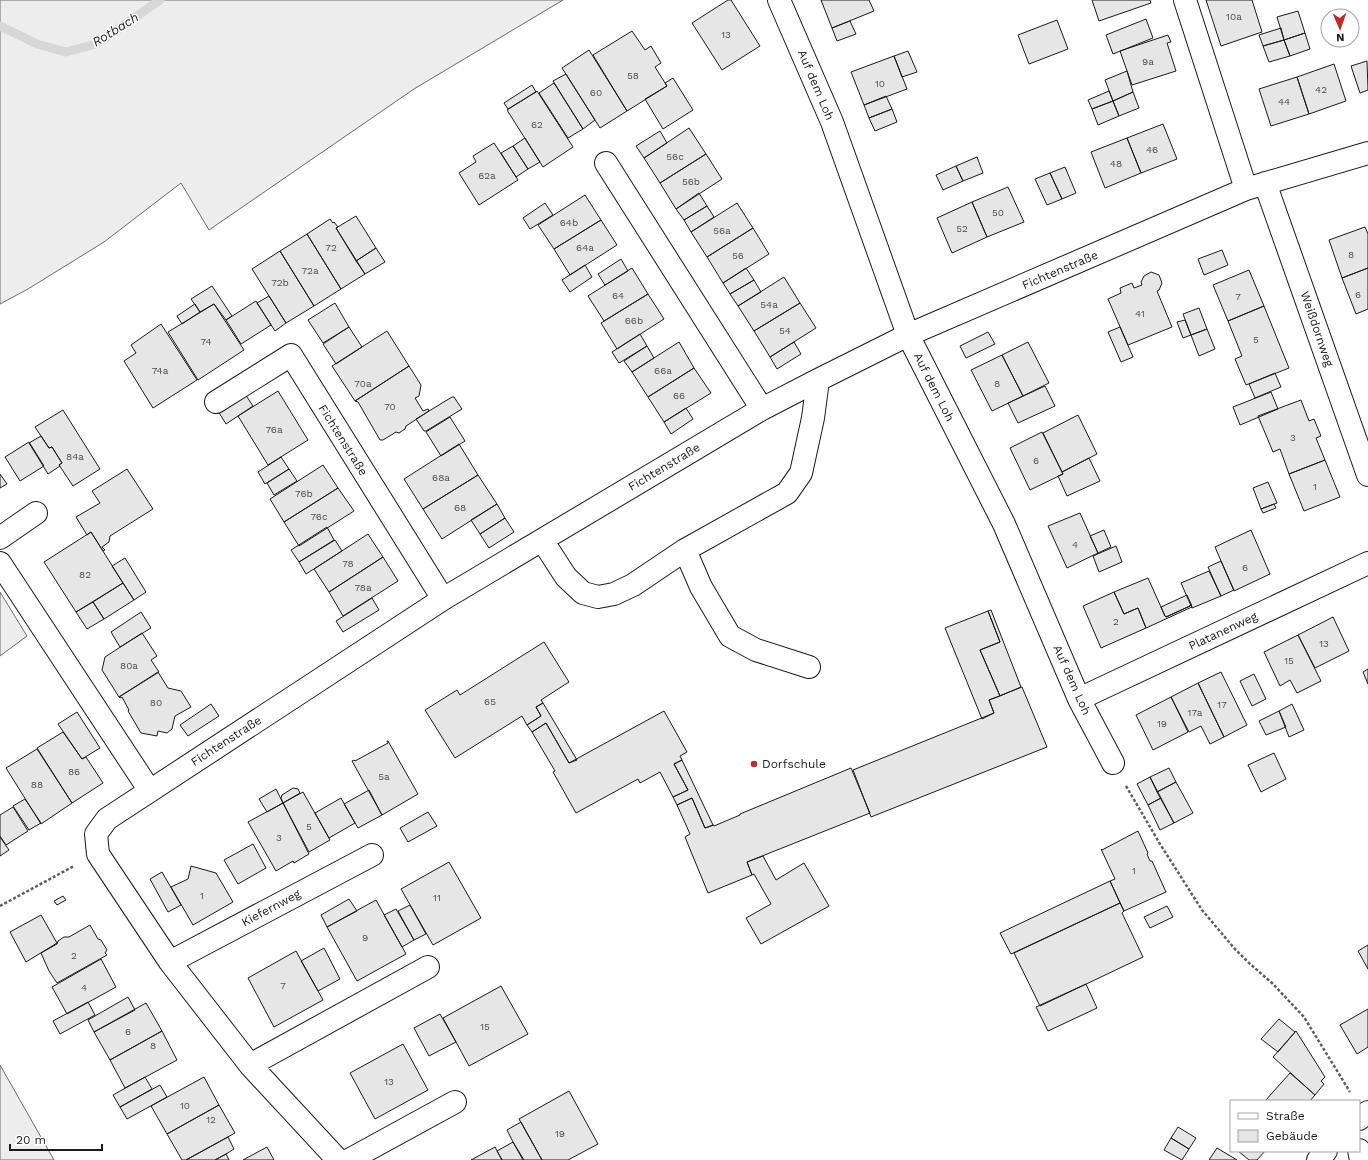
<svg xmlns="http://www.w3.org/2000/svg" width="1368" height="1160" viewBox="0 0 1368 1160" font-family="'Work Sans',sans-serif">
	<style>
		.built { fill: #ededed; stroke: #6a6a6a }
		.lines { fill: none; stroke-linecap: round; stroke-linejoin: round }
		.stream { stroke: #d7d7d7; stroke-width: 9 }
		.building { fill: #e6e6e6; stroke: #1a1a1a }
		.minor-casing { stroke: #1a1a1a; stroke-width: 24 }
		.path { stroke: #5f5f5f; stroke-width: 2.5; stroke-dasharray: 3 2; stroke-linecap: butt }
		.minor { stroke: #fff; stroke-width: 22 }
		.poi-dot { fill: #c62828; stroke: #fff; stroke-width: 1.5 }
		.labels { text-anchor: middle; stroke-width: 3; stroke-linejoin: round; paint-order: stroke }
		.number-label { font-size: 10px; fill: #4d4d4d }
		.street-label { font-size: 12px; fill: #1a1a1a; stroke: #fff }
		.poi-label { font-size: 12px; fill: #1a1a1a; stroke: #fff; text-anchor: start }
		.water-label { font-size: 13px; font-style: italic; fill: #1a1a1a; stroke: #fff }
	</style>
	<rect width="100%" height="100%" fill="#fff"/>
	<path class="built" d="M0,0H563L414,89L209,230L181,183L104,242L28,289L0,304Z
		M0,592L27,636L0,656Z
		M0,1065L54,1160H0Z"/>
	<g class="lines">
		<path class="stream" d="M0,26L37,44L66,52L96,44L160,0"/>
	</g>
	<path class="building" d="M728,0H731L760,46L722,70L692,23Z
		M821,0H869L874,11L832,28Z
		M1092,0H1150L1151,3L1099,21Z
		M1206,0H1252L1262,32L1221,46Z
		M1298,11L1305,33L1284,40L1277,17Z
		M1146,19L1153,38L1113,54L1106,35Z
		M1057,20L1068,49L1029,64L1018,35Z
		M850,21L856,34L837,41L832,28Z
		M1281,28L1284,40L1263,46L1259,35Z
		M632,31L645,50L651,46L661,63L655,67L667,86L627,111L593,55Z
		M1305,33L1310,49L1290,56L1284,40Z
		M1168,35L1171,42L1167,43L1176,71L1132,85L1120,51Z
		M1284,40L1290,56L1269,62L1263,46Z
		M589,50L627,111L600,128L562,68Z
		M908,51L917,72L902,77L894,56Z
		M894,56L907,89L864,105L851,72Z
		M1367,61L1368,90L1360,93L1351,66Z
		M1334,64L1346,101L1309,114L1297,77Z
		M1127,71L1133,92L1113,101L1105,80Z
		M566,74L595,120L583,129L553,81Z
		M1297,77L1309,114L1271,126L1259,89Z
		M673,78L693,110L663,129L645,99L667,86L665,83Z
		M554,83L583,129L568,138L539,93Z
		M532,85L536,92L508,109L504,103Z
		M537,91L573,147L543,167L507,110Z
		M1109,91L1113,101L1092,109L1088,100Z
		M1133,92L1139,108L1119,116L1113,101Z
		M886,96L892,109L869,118L864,105Z
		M1113,101L1119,116L1098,125L1092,109Z
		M892,109L897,122L875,131L869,118Z
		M1163,124L1177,159L1141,173L1127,138Z
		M689,128L706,154L660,183L644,158Z
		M660,131L667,143L644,158L636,146Z
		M525,138L540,162L528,169L513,146Z
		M1127,138L1141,173L1105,188L1091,152Z
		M494,143L518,180L479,205L459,173L476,162L473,156Z
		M513,146L528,169L516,177L501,153Z
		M706,154L722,179L676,209L660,183Z
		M977,157L983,173L963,181L956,166Z
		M956,166L963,181L943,190L936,175Z
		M1065,167L1076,193L1062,199L1050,173Z
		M1050,173L1062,199L1047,205L1035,179Z
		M1008,187L1024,222L987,237L972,202Z
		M699,193L707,206L684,220L676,209Z
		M585,195L601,220L554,249L538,225Z
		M972,202L987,237L952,253L937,218Z
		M545,203L553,215L530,229L523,218Z
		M737,203L753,228L707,257L691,232Z
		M707,206L714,217L691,232L684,220Z
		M356,216L376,248L356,261L336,228Z
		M330,219L333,223L334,222L338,227L336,228L365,274L341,289L307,234Z
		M601,220L617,245L570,275L554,249Z
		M1365,227L1368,234V268L1342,278L1329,240Z
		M753,228L769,254L723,283L707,257Z
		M307,234L341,289L314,306L280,251Z
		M376,248L385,262L365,274L356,261Z
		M1222,250L1228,265L1204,275L1198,259Z
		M280,251L314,306L286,323L252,269Z
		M621,259L628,271L605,285L598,274Z
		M585,265L592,277L570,292L562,280Z
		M632,268L648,294L604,321L588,296Z
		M746,268L754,280L730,294L723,283Z
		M1368,268V309L1356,314L1342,278Z
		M1249,270L1264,306L1228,321L1213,285Z
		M1151,272L1159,275L1162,283L1159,290L1157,291L1172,327L1128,345L1108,299L1121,293L1120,288L1132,283L1134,288L1142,285L1141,282L1144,276Z
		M784,277L800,303L754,331L738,306Z
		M754,280L761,292L738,306L730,294Z
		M212,286L232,316L226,320L214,304L200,312L191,299Z
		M648,294L664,319L617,349L601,323Z
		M269,296L286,323L275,331L257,303Z
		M256,301L271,325L241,344L226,320Z
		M335,303L349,327L323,343L308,320Z
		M800,303L816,328L770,357L754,331Z
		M195,304L200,312L182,324L177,316Z
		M214,304L244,350L198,380L168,332Z
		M1264,306L1289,368L1246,385L1235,359L1242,356L1228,321Z
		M1199,308L1207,329L1191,335L1183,314Z
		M1185,320L1191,335L1183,338L1177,322Z
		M161,324L197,380L153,408L124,361L136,353L131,345Z
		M349,327L362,347L336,364L323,344Z
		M1120,327L1133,357L1121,362L1108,332Z
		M1207,329L1215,349L1199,356L1191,335Z
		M387,331L409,366L355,401L332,366Z
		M988,332L995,344L966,358L960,346Z
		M640,334L647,346L619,363L612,352Z
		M679,342L694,368L648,397L632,372Z
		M794,342L801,354L777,369L770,357Z
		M1028,342L1049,383L1023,396L1002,355Z
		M647,346L654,358L632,372L624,361Z
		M1002,355L1023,396L992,411L971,370Z
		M409,366L421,385L419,396L415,398L423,411L428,409L429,411L406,426L405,429L399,433L396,432L383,440H380L358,402L355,401Z
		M694,368L711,393L664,422L648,397Z
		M1275,373L1281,387L1255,398L1249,384Z
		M1045,386L1055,406L1018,423L1008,403Z
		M278,391L308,440L268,465L238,416Z
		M1271,392L1278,409L1240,425L1233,407Z
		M245,394L253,406L226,424L218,411Z
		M452,397H454L462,409L426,431H424L416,419Z
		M1301,400L1309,421L1314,419L1321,436L1316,438L1325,460L1289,474L1280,449L1273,452L1258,416Z
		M686,408L693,419L671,434L664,422Z
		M63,410L100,469L73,486L59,465L62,463L52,447L49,448L35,427Z
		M1078,415L1097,454L1062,472L1043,433Z
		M450,417L465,441L441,456L426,432Z
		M1042,432L1063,474L1030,490L1010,448Z
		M41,436L49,448L52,447L62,463L59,465L60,466L48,474L29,443Z
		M29,442L44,466L20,481L5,457Z
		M459,444L478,475L423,509L404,479Z
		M281,457L289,469L265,484L258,472Z
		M1089,458L1100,481L1067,496L1058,476L1063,474L1062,472Z
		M1325,460L1340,497L1304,511L1289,474Z
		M323,465L338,488L284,522L270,499Z
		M127,469L153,509L110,536L109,542L102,547L105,550L103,551L91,532L87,535L76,517L100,503L92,491Z
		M289,469L297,481L274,495L267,483Z
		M0,474L7,484L0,488Z
		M478,475L497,504L442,539L423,509Z
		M1268,482L1277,503L1261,509L1253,488Z
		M338,488L354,511L299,546L284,522Z
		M497,504L505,518L480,534L471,520Z
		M1274,504L1276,508L1263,513L1261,509Z
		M1080,513L1098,553L1067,568L1048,526Z
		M505,518L514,532L489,548L480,534Z
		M327,527L334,540L299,562L291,550Z
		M1104,530L1111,547L1098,553L1090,536Z
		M1251,530L1270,574L1234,591L1215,547Z
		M91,532L123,583L76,612L44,562Z
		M368,534L383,557L329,592L314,569Z
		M335,540L342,551L306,574L299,562Z
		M1116,546L1122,562L1099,572L1093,556Z
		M383,557L398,581L343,616L329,592Z
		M125,558L146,592L134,600L112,566Z
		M1221,561L1234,590L1221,596L1208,567Z
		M1209,571L1221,596L1192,608L1181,583Z
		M1148,578L1165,616L1166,617L1190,606L1191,604L1192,607L1146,628L1138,608L1124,614L1114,592Z
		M123,583L134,600L104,619L93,602Z
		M1114,592L1124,614L1138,608L1146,628L1101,648L1083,606Z
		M1187,595L1191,604L1190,606L1166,617L1165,616L1161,607Z
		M372,598L379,610L343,632L336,621Z
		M93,602L104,619L87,629L76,612Z
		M991,610L1021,687L1000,696L980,650L1000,642L988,611Z
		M988,611L1000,642L980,650L1000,696L989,700L994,713L982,719L945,628Z
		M141,612L151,628L120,647L111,632Z
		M1333,617L1349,651L1315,668L1298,635Z
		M142,633L157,656L151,660L159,672L119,697L102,670L105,657Z
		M1298,635L1321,681L1297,693L1290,680L1280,686L1264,652Z
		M544,642L569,682L541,700L543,703L536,707L541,716L527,725L522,716L455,758L425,710L457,690L460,695Z
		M1368,669V684L1363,672Z
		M158,672L168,688L181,691L191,707L175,716L172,729L167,733L158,731L157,736L141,733L128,711L129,710L122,697L120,698L119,697Z
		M1221,672L1247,725L1224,737L1198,683Z
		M1254,674L1266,699L1252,706L1240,681Z
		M1198,683L1224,737L1210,744L1201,726L1189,732L1171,697Z
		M1022,687L1047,747L871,817L853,770L994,713L989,700Z
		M1171,697L1188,732L1153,750L1136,715Z
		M543,703L577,760L569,763L546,723L532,732L527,725L541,716L536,707Z
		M211,704L219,716L188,736L180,725Z
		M1292,704L1304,730L1289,737L1279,711Z
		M664,711L687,752L680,756L682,760L674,764L688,790L673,797L660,772L640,783L638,779L576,813L553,772L555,771L532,732L546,723L569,763Z
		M1279,711L1286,727L1266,735L1259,721Z
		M77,712L100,748L82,759L58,724Z
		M63,732L82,759L86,757L103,783L72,803L37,748Z
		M387,741H388L418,794L382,815L352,761L354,760L355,761L388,743Z
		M37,749L72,803L41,824L6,768Z
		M1274,753L1286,779L1261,792L1248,765Z
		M682,760L713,825L705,828L692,798L677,805L673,797L688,790L674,764Z
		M851,768L870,813L747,862L752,875L708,893L685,837L690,834L677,805L692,798L705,828L714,825V826L740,815V814Z
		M1169,768L1176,782L1157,792L1150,777Z
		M1150,777L1161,798L1148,805L1137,784Z
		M1176,782L1193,813L1174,823L1157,792Z
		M293,788L298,789L300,793L283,803L281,798L282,795Z
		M276,789L283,803L267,812L259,799Z
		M369,790L382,815L358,828L344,804Z
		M303,792L330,840L309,852L283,803Z
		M341,798L355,823L329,838L315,813Z
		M1161,798L1174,823L1160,830L1148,805Z
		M25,799L41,823L29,830L13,806Z
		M283,803L309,854L294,863L293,861L276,871L248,822Z
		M13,807L28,831L6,845L0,836V815Z
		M428,812L437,826L408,842L400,828Z
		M1138,831L1148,853L1147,854L1150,861H1152L1166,892L1124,911L1110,881L1115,879L1101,849L1102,850Z
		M0,837L9,850L0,856Z
		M253,844L266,868L238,884L224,860Z
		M763,856L776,880L804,863L829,906L761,944L746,918L771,904L754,874L752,875L747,862Z
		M449,862L481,918L433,945L401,889Z
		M191,866L216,873L233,902L193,925L171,887L188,879Z
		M162,872L181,905L168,912L150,879Z
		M1110,881L1120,903L1011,954L1000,933Z
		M63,896L66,900L57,905L54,901Z
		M349,899L357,911L327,927L321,915Z
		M376,900L406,954L357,981L327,927Z
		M1120,903L1124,911L1122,913L1143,957L1040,1006L1014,953Z
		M410,905L426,934L414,940L398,911Z
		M1167,906L1173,917L1150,928L1144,917Z
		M396,909L414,940L402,947L384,915Z
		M41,915L57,943L26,962L10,932Z
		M90,925L98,939L101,940L107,950L105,953L107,955L57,983L49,971L41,953L57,944L58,941L64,937H69Z
		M1368,945V969L1358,951Z
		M324,948L340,979L318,991L301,961Z
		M296,951L323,1000L274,1027L248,978Z
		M101,959L116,987L67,1014L52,987Z
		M1086,984L1097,1008L1048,1031L1036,1007Z
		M501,986L528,1034L469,1066L443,1018Z
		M128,997L135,1010L94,1032L88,1020Z
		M88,1002L95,1015L60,1034L53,1021Z
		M146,1003L162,1031L110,1060L94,1032Z
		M1368,1009V1047L1357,1054L1340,1025Z
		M440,1014L456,1042L429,1056L414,1028Z
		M1279,1019L1295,1032L1278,1052L1261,1039Z
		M162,1031L177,1060L125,1088L110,1060Z
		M1296,1031L1325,1077L1321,1081L1324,1084L1315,1095L1273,1057Z
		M403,1044L428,1090L375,1119L350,1073Z
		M1290,1073L1315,1095L1310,1101H1265Z
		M145,1077L152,1089L120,1107L113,1095Z
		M204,1077L219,1105L167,1134L151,1106Z
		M160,1085L167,1097L127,1119L120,1107Z
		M569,1091L598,1144L568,1160H542L519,1119Z
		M219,1105L235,1133L186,1160H182L167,1134Z
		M521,1122L542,1160H524L513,1142L507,1130Z
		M1178,1127L1196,1138L1189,1149L1171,1138Z
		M228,1137L234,1149L226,1154L215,1160H186Z
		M1171,1138L1189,1149L1182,1160L1164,1150Z
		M513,1142L523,1160H502L497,1151Z
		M267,1147L274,1160H243Z
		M495,1147L502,1160H471Z
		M1217,1148L1237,1160H1209Z
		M1238,1151H1265L1257,1160H1249Z
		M226,1154L229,1160H215Z"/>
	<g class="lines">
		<defs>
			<path id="minor" d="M779,0L832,122L908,335L1004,524L1079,699L1113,763
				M1185,0L1246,189
				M606,163L762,409
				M1265,183L1368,475
				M216,402L291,355L443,599
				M0,538L36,513
				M542,540L566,577L583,593L598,597L614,594L633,585L685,550L787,493L801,473L813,418L818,380
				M685,550L701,587L730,636L756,650L809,667
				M0,563L150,791
				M1079,699L1368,563
				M170,962L372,855
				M250,1065L428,967
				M1359,1119L1368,1112
				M1359,1150L1361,1160
				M338,1160L250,1065L170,962L98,854L96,834L107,819L443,599L762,409L818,380L908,335L1246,189L1368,153
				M349,1160L455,1102
				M1318,1160L1326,1151"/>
		</defs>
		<use href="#minor" class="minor-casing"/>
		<path class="path" d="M1126,786L1160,844L1202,910L1234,948L1249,963L1272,983L1304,1017L1350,1092
			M0,906L74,866"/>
		<use href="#minor" class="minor"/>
	</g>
	<circle class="poi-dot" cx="754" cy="764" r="4"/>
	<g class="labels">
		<g class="number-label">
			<text x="1234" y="20">10a</text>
			<text x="726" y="38">13</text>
			<text x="1148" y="65">9a</text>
			<text x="633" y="79">58</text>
			<text x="880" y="87">10</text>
			<text x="1321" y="93">42</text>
			<text x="596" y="96">60</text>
			<text x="1284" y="105">44</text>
			<text x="537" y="128">62</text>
			<text x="1152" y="153">46</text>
			<text x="675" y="160">56c</text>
			<text x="1116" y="167">48</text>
			<text x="487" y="179">62a</text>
			<text x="691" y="185">56b</text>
			<text x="998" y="216">50</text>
			<text x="569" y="226">64b</text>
			<text x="962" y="232">52</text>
			<text x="722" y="234">56a</text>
			<text x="331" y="251">72</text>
			<text x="585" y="251">64a</text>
			<text x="1351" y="258">8</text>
			<text x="738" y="259">56</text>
			<text x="310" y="274">72a</text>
			<text x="280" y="286">72b</text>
			<text x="1358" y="298">6</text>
			<text x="618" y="299">64</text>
			<text x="1238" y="300">7</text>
			<text x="769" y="308">54a</text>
			<text x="1140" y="317">41</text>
			<text x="634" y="324">66b</text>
			<text x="785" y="334">54</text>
			<text x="1256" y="343">5</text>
			<text x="206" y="345">74</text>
			<text x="160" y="374">74a</text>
			<text x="663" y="374">66a</text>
			<text x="363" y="387">70a</text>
			<text x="997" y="387">8</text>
			<text x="679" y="399">66</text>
			<text x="390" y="410">70</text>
			<text x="274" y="433">76a</text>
			<text x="1293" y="441">3</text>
			<text x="75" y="460">84a</text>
			<text x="1036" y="464">6</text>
			<text x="441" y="481">68a</text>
			<text x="1315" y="490">1</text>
			<text x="304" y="497">76b</text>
			<text x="460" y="511">68</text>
			<text x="319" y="520">76c</text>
			<text x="1075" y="548">4</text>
			<text x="348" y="567">78</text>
			<text x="1245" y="571">6</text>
			<text x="85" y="578">82</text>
			<text x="363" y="591">78a</text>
			<text x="1116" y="625">2</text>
			<text x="1324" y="647">13</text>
			<text x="1289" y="664">15</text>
			<text x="129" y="669">80a</text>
			<text x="490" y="705">65</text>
			<text x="156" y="706">80</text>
			<text x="1222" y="708">17</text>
			<text x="1195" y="716">17a</text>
			<text x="1162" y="727">19</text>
			<text x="74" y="775">86</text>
			<text x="384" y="780">5a</text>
			<text x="37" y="788">88</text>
			<text x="309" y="830">5</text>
			<text x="279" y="841">3</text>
			<text x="1134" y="874">1</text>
			<text x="202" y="899">1</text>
			<text x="437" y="901">11</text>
			<text x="365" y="941">9</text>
			<text x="74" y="959">2</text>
			<text x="283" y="989">7</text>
			<text x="84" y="991">4</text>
			<text x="485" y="1030">15</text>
			<text x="128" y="1035">6</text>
			<text x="153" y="1049">8</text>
			<text x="389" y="1085">13</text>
			<text x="185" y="1109">10</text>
			<text x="211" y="1123">12</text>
			<text x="560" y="1137">19</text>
		</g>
		<g class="street-label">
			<text transform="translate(816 85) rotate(67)" y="4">Auf dem Loh</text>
			<text transform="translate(1060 270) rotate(-23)" y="4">Fichtenstraße</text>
			<text transform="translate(1317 329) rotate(71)" y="4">Weißdornweg</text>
			<text transform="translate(934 387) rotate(63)" y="4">Auf dem Loh</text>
			<text transform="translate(343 440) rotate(58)" y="4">Fichtenstraße</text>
			<text transform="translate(664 467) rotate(-31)" y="4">Fichtenstraße</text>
			<text transform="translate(1223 631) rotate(-25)" y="4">Platanenweg</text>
			<text transform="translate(1072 680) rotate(66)" y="4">Auf dem Loh</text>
			<text transform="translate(226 741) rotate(-33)" y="4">Fichtenstraße</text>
			<text transform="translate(271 908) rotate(-28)" y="4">Kiefernweg</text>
		</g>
		<g class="poi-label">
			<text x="762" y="768">Dorfschule</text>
		</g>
		<g class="water-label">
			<text transform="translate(115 29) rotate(-32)" y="5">Rotbach</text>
		</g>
	</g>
	<rect x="1230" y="1100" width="130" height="52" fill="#ffffff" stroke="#a3a3a3"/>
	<rect x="1238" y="1113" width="20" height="6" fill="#ffffff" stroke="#a3a3a3"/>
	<text x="1266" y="1120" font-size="12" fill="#1a1a1a">Straße</text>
	<rect x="1238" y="1130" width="20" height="12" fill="#e6e6e6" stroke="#a3a3a3"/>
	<text x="1266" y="1140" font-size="12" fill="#1a1a1a">Gebäude</text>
	<g transform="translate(1340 28) rotate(178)"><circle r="19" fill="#ffffff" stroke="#a3a3a3"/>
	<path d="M0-3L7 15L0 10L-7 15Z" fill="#c62828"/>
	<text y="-6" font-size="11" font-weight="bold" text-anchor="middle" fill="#1a1a1a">N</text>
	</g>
	<path d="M10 1144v6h92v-6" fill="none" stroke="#1a1a1a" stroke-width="2"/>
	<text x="16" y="1144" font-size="12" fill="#1a1a1a" stroke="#ffffff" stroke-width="3" paint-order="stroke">20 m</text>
</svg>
